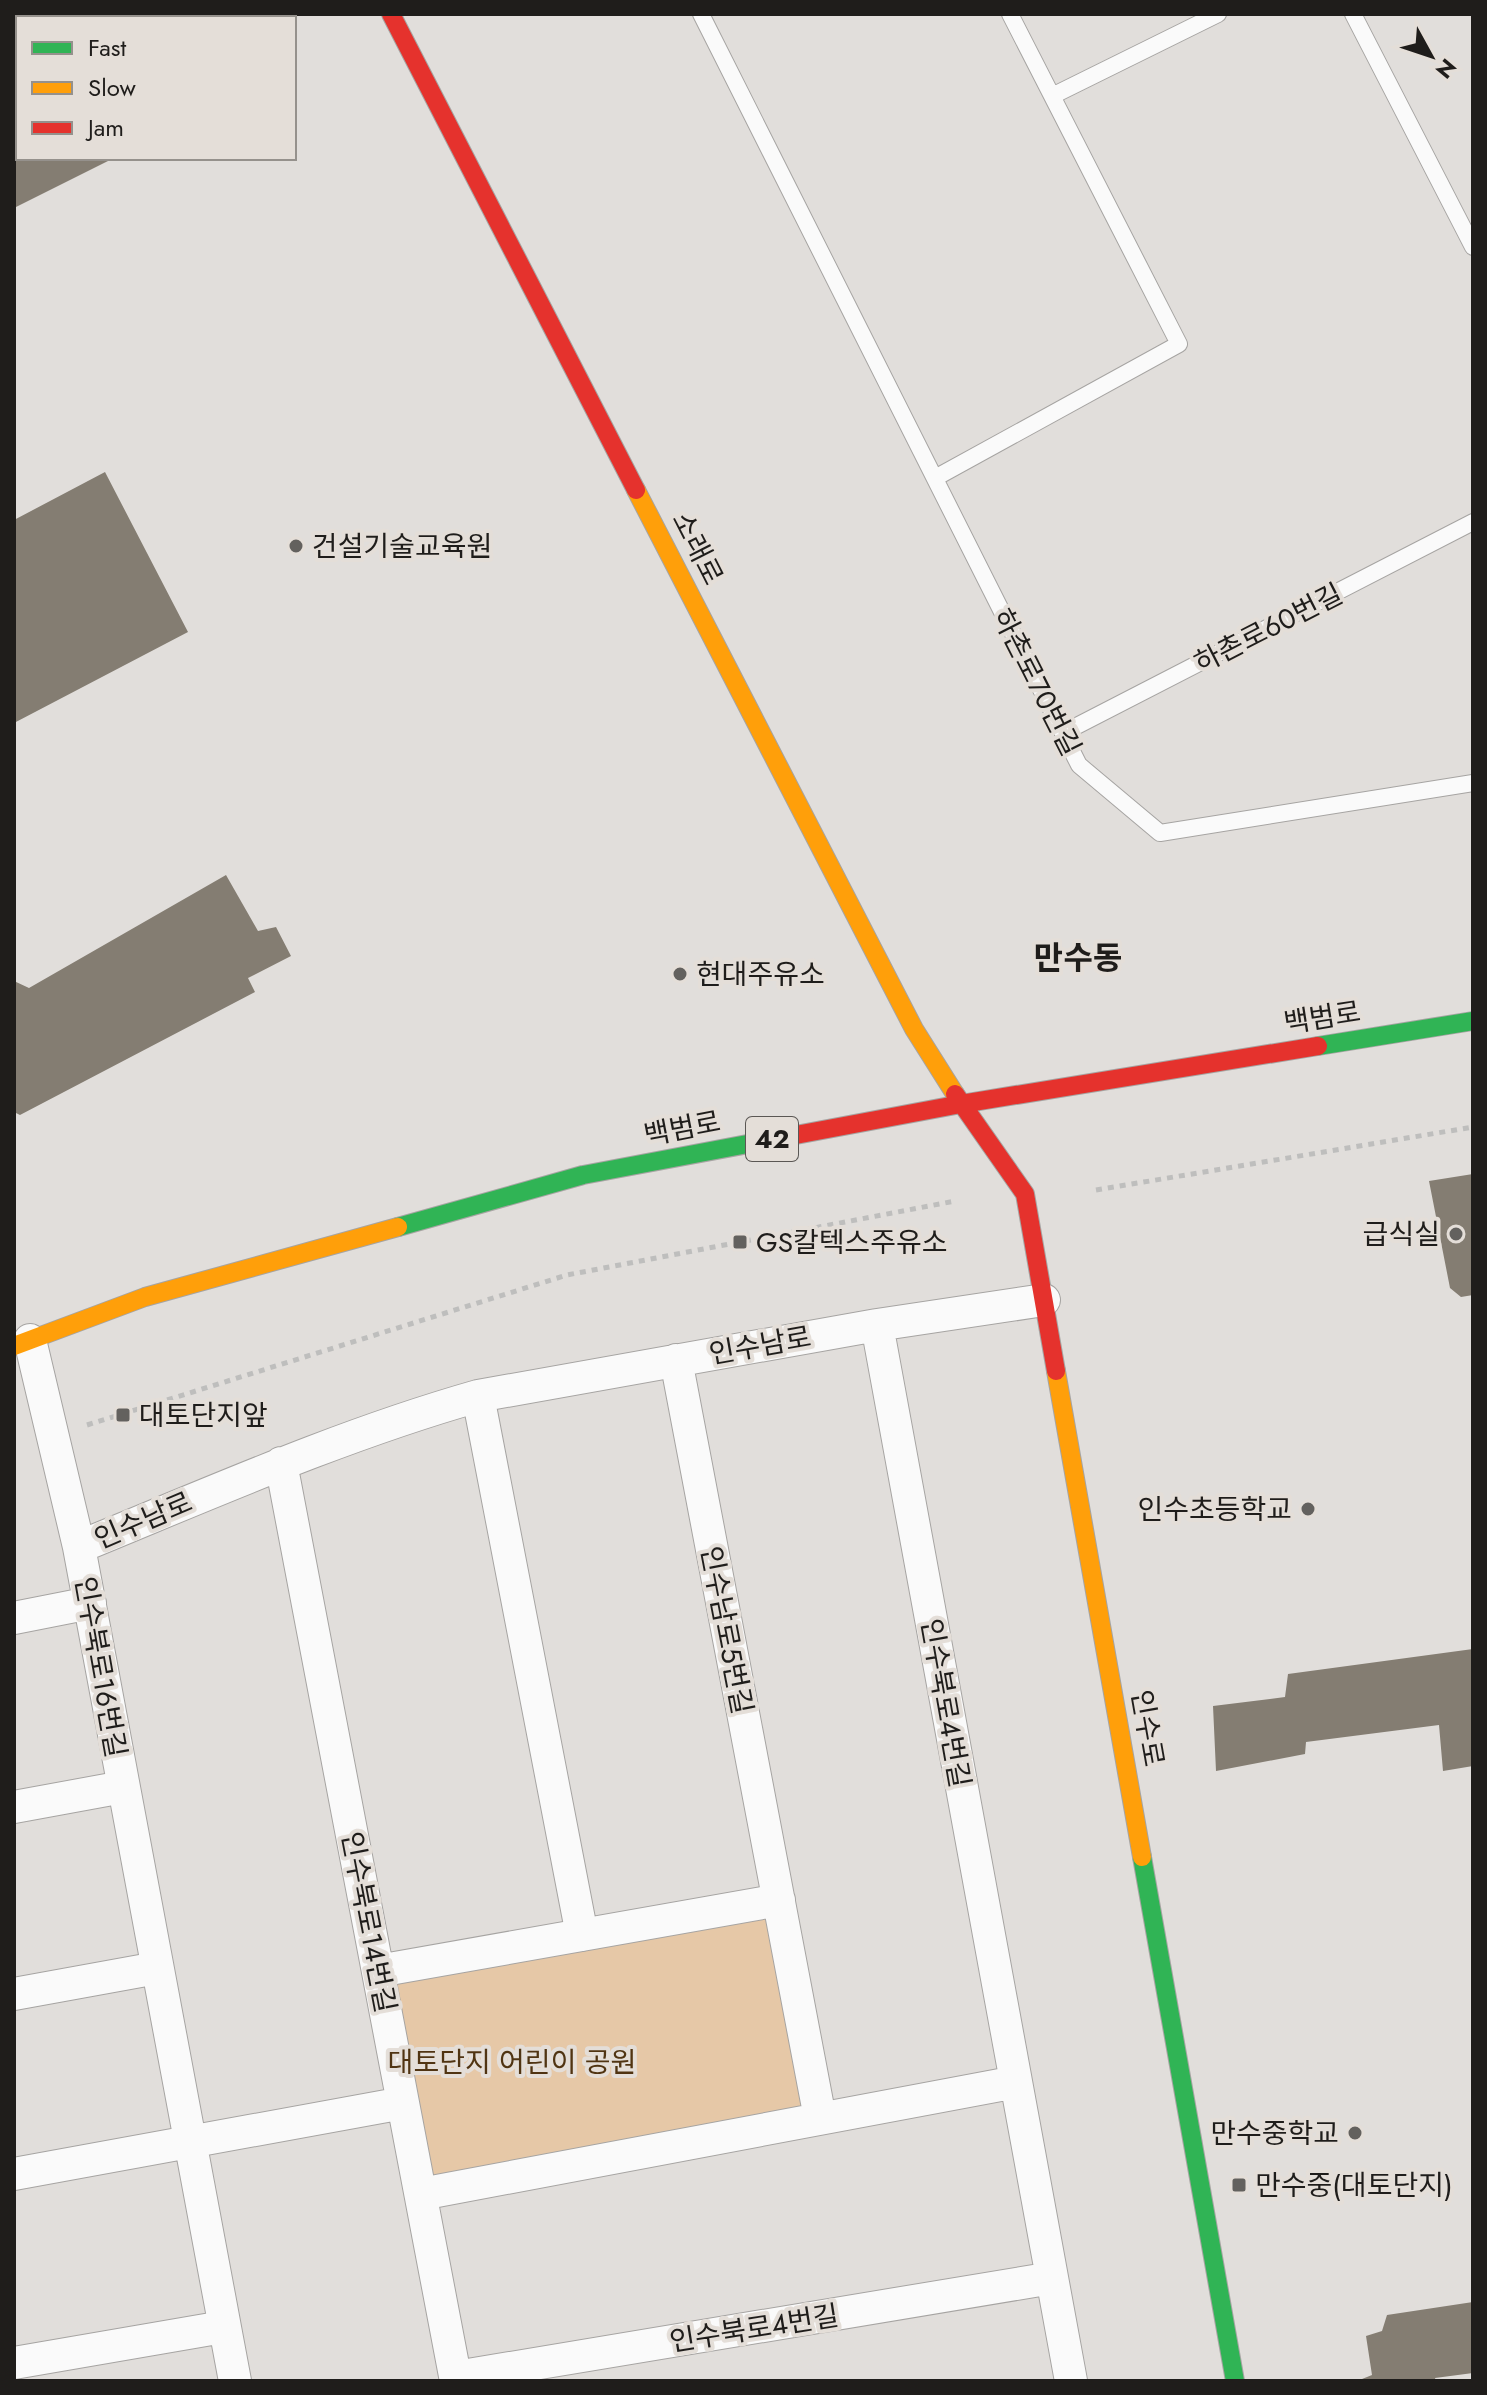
<svg xmlns="http://www.w3.org/2000/svg" width="1487" height="2395" viewBox="0 0 1487 2395" font-family="Jost,'Noto Sans KR',sans-serif">
	<style>
		.green { fill: #e6c8a7 }
		.building { fill: #847d72 }
		.lines { fill: none; stroke-linecap: round; stroke-linejoin: round }
		.lane-casing { stroke: #a6a4a2; stroke-width: 18 }
		.street-casing { stroke: #a6a4a2; stroke-width: 34 }
		.fast-casing { stroke: #a6a4a2; stroke-width: 20 }
		.slow-casing { stroke: #a6a4a2; stroke-width: 20 }
		.jam-casing { stroke: #a6a4a2; stroke-width: 20 }
		.path { stroke: #bebebd; stroke-width: 5; stroke-dasharray: 6 6; stroke-linecap: butt }
		.lane { stroke: #fafafa; stroke-width: 16 }
		.street { stroke: #fafafa; stroke-width: 32 }
		.fast { stroke: #30b455; stroke-width: 18 }
		.slow { stroke: #ff9f0a; stroke-width: 18 }
		.jam { stroke: #e5322d; stroke-width: 18 }
		.poi-dot { fill: #63615e; stroke: #e4ded8; stroke-width: 3 }
		.labels { text-anchor: middle; stroke-width: 8; stroke-linejoin: round; paint-order: stroke }
		.shield { fill: #e4ded8; stroke: #5a5754; stroke-width: 2 }
		.shield-label { font-size: 26px; font-weight: bold; fill: #1f1d1b }
		.poi-label { font-size: 28px; fill: #1f1d1b; stroke: #e4ded8; text-anchor: start }
		.street-label { font-size: 28px; fill: #1f1d1b; stroke: #e4ded8 }
		.park-label { font-size: 28px; fill: #503412; stroke: #e4ded8 }
		.quarter-label { font-size: 32px; font-weight: bold; fill: #1f1d1b; stroke: #e4ded8 }
	</style>
	<rect width="100%" height="100%" fill="#e1dedb"/>
	<path class="green" d="M779,1900L820,2118L421,2194L378,1971Z"/>
	<path class="building" d="M154,14H193L195,18H146Z
		M18,82V158H114L14,208V84Z
		M105,472L188,632L14,723V520Z
		M226,875L258,931L276,927L291,956L248,978L255,992L20,1115L14,1112V981L29,988Z
		M1473,1174V1295L1461,1297L1450,1288L1429,1181Z
		M1473,1649V1766L1443,1771L1439,1725L1306,1742L1305,1754L1216,1771L1213,1706L1285,1697L1288,1674Z
		M1473,2302V2373L1435,2378L1436,2381H1357L1372,2375L1366,2336L1382,2331L1387,2315Z"/>
	<g class="lines">
		<defs>
			<path id="lane" d="M701,14L1079,765L1160,833L1473,783
				M1353,14L1473,247
				M1052,96L1218,14
				M935,478L1179,344L1010,14
				M1063,733L1473,522"/>
			<path id="street" d="M877,1325L1071,2381
				M30,1340L79,1547L235,2381
				M676,1360L820,2118
				M478,1396L582,1935
				M281,1463L456,2381
				M79,1547C211,1493 341,1435 478,1396L877,1325L1044,1300
				M14,1618L90,1603
				M14,1807L123,1787
				M378,1971L779,1900
				M14,1994L157,1968
				M14,2174L403,2103
				M421,2194L1016,2082
				M14,2363L223,2327
				M456,2377L1052,2278"/>
			<path id="fast" d="M1318,1046L1473,1021
				M398,1227L583,1175L785,1137
				M1142,1857L1235,2381"/>
			<path id="slow" d="M636,490L914,1029L955,1094
				M14,1346L145,1297L398,1227
				M1056,1371L1142,1857"/>
			<path id="jam" d="M391,14L636,490
				M955,1094L1025,1194L1056,1371
				M785,1137L961,1104L1318,1046"/>
		</defs>
		<use href="#lane" class="lane-casing"/>
		<use href="#street" class="street-casing"/>
		<use href="#fast" class="fast-casing"/>
		<use href="#slow" class="slow-casing"/>
		<use href="#jam" class="jam-casing"/>
		<path class="path" d="M1096,1190L1473,1127
			M87,1425L567,1275L955,1201"/>
		<use href="#lane" class="lane"/>
		<use href="#street" class="street"/>
		<use href="#fast" class="fast"/>
		<use href="#slow" class="slow"/>
		<use href="#jam" class="jam"/>
	</g>
	<g class="poi-dot">
		<circle cx="296" cy="546" r="8"/>
		<circle cx="680" cy="974" r="8"/>
		<circle cx="1456" cy="1234" r="8"/>
		<rect x="732" y="1234" width="16" height="16" rx="4"/>
		<rect x="115" y="1407" width="16" height="16" rx="4"/>
		<circle cx="1308" cy="1509" r="8"/>
		<circle cx="1355" cy="2133" r="8"/>
		<rect x="1231" y="2177" width="16" height="16" rx="4"/>
	</g>
	<g class="labels">
		<rect class="shield" x="746" y="1117" width="52" height="44" rx="6"/>
		<g class="shield-label">
			<text x="772" y="1148">42</text>
		</g>
		<g class="poi-label">
			<text x="312" y="556">건설기술교육원</text>
			<text x="696" y="984">현대주유소</text>
			<text x="1440" y="1244" text-anchor="end">급식실</text>
			<text x="756" y="1252">GS칼텍스주유소</text>
			<text x="139" y="1425">대토단지앞</text>
			<text x="1292" y="1519" text-anchor="end">인수초등학교</text>
			<text x="1339" y="2143" text-anchor="end">만수중학교</text>
			<text x="1255" y="2195">만수중(대토단지)</text>
		</g>
		<g class="street-label">
			<text transform="translate(698 548) rotate(63)" y="10">소래로</text>
			<text transform="translate(1268 628) rotate(-27)" y="10">하촌로60번길</text>
			<text transform="translate(1037 682) rotate(63)" y="10">하촌로70번길</text>
			<text transform="translate(1322 1017) rotate(-9)" y="10">백범로</text>
			<text transform="translate(682 1128) rotate(-11)" y="10">백범로</text>
			<text transform="translate(760 1345) rotate(-10)" y="10">인수남로</text>
			<text transform="translate(143 1520) rotate(-23)" y="10">인수남로</text>
			<text transform="translate(727 1630) rotate(79)" y="10">인수남로5번길</text>
			<text transform="translate(101 1667) rotate(80)" y="10">인수북로16번길</text>
			<text transform="translate(946 1703) rotate(80)" y="10">인수북로4번길</text>
			<text transform="translate(1148 1728) rotate(80)" y="10">인수로</text>
			<text transform="translate(369 1922) rotate(79)" y="10">인수북로14번길</text>
			<text transform="translate(754 2328) rotate(-9)" y="10">인수북로4번길</text>
		</g>
		<g class="park-label">
			<text x="512" y="2072">대토단지 어린이 공원</text>
		</g>
		<g class="quarter-label">
			<text x="1078" y="969">만수동</text>
		</g>
	</g>
	<rect width="1487" height="2395" fill="none" stroke="#1f1d1b" stroke-width="32"/>
	<rect x="16" y="16" width="280" height="144" fill="#e4ded8" stroke="#95918c" stroke-width="2"/>
	<rect x="32" y="42" width="40" height="12" fill="#30b455" stroke="#95918c" stroke-width="2"/>
	<text x="88" y="56" font-size="24" fill="#1f1d1b">Fast</text>
	<rect x="32" y="82" width="40" height="12" fill="#ff9f0a" stroke="#95918c" stroke-width="2"/>
	<text x="88" y="96" font-size="24" fill="#1f1d1b">Slow</text>
	<rect x="32" y="122" width="40" height="12" fill="#e5322d" stroke="#95918c" stroke-width="2"/>
	<text x="88" y="136" font-size="24" fill="#1f1d1b">Jam</text>
	<g transform="translate(1431 56) rotate(130)" stroke="#e4ded8" stroke-width="6" paint-order="stroke">
	<path d="M0-6L14 30L0 20L-14 30Z" fill="#1f1d1b"/>
	<text y="-12" font-size="22" font-weight="bold" text-anchor="middle" fill="#1f1d1b">N</text>
	</g>
</svg>
